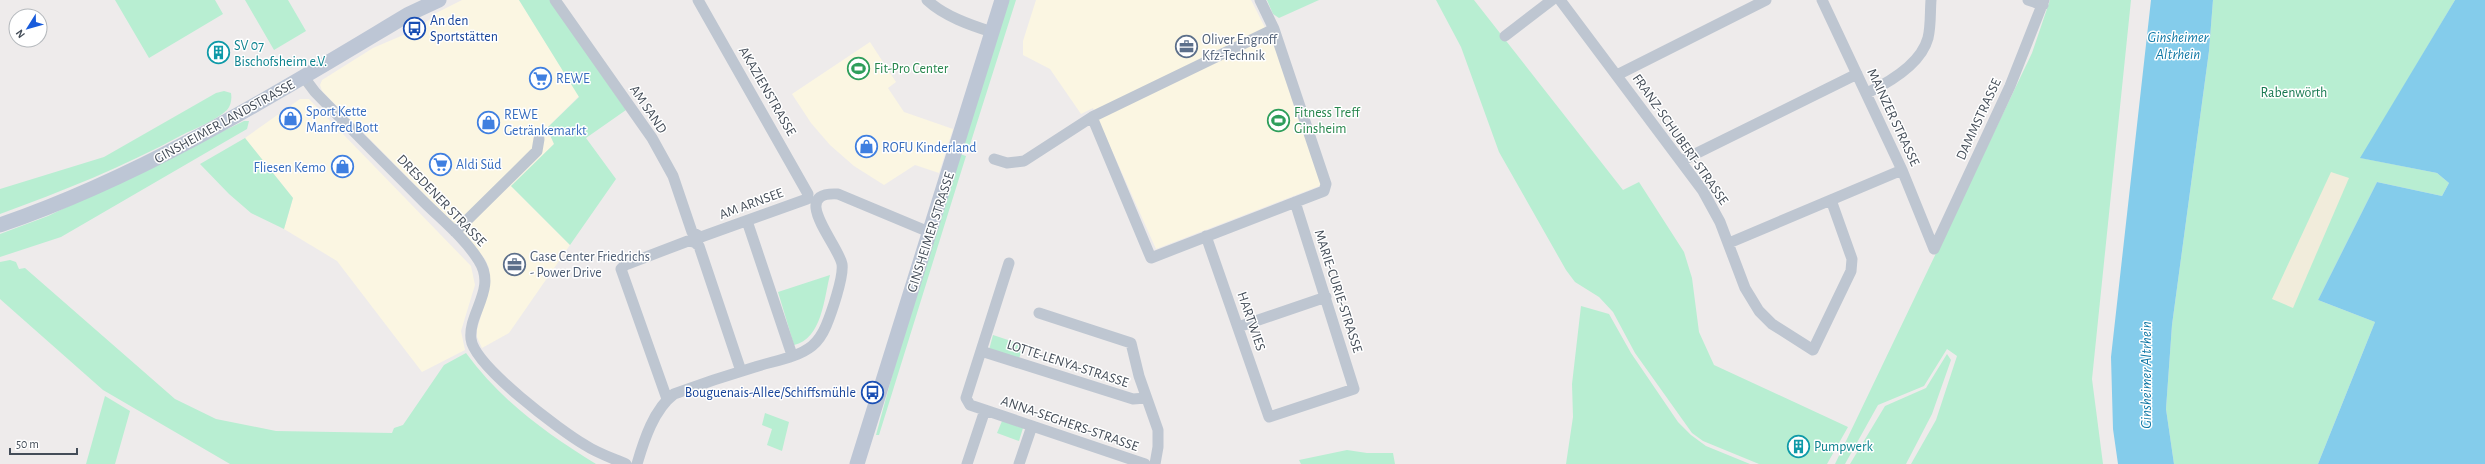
<svg xmlns="http://www.w3.org/2000/svg" width="2485" height="464" viewBox="0 0 2485 464" font-family="'Alegreya Sans',sans-serif">
	<style>
		.commercial { fill: #fbf6e2 }
		.green { fill: #b8eed2 }
		.sand { fill: #f1ecdb }
		.water { fill: #84cceb }
		.lines { fill: none; stroke-linecap: round; stroke-linejoin: round }
		.minor { stroke: #bec6d1; stroke-width: 11 }
		.secondary { stroke: #bdc6d5; stroke-width: 15 }
		.labels { text-anchor: middle; stroke-width: 3; stroke-linejoin: round; paint-order: stroke }
		.transit-label { font-size: 14px; fill: #164399; stroke: #fff; text-anchor: start }
		.service-label { font-size: 14px; fill: #4e5e75; stroke: #fff; text-anchor: start }
		.culture-label { font-size: 14px; fill: #0d838f; stroke: #fff; text-anchor: start }
		.leisure-label { font-size: 14px; fill: #27864d; stroke: #fff; text-anchor: start }
		.shop-label { font-size: 14px; fill: #366cbe; stroke: #fff; text-anchor: start }
		.street-label { font-size: 14px; fill: #444d58; stroke: #fff }
		.park-label { font-size: 14px; fill: #167850; stroke: #fff }
		.water-label { font-size: 15px; font-style: italic; fill: #0c76a3; stroke: #fff }
	</style>
	<rect width="100%" height="100%" fill="#eeebeb"/>
	<path class="commercial" d="M462,0H519L579,96L547,128L554,144L511,186L570,245L509,333L482,348L477,337V330L490,284L489,268L485,259L463,233L322,91L320,85L322,80L373,48L408,33L429,20L436,13Z
		M1036,0H1251L1277,51L1322,185L1156,249L1093,108L1081,114L1050,69L1023,55V41Z
		M870,42L896,82L888,88L904,112L953,129L939,173L915,165L884,185L854,166L830,145L811,123L792,94Z
		M300,99H309L471,266L475,285L461,331L465,350L422,372L337,261L284,229L293,198L245,138Z"/>
	<path class="green" d="M115,0H215L223,14L149,58Z
		M245,0H288L306,31L274,50Z
		M519,0H550L626,110L586,138L616,179L570,245L511,186L554,144L547,128L579,97Z
		M1009,0H1016L968,151L962,149Z
		M1267,0H1319L1279,18L1273,14Z
		M1436,0H1474L1623,190L1639,182L1684,252L1692,278L1699,332L1714,365L1848,427L1827,464H1759L1703,441L1692,433L1635,353L1613,312L1599,297L1575,282L1566,270L1499,152L1461,47Z
		M2050,0H2131L2092,379L2103,464H1911L1936,420L1957,356L1947,349L1924,386L1878,405L1845,464H1835L2032,53Z
		M2213,0H2455L2361,158L2437,173L2449,183L2442,196L2377,182L2318,300L2375,322L2318,464H2174L2166,409L2172,325L2209,51Z
		M224,91L231,93C232,99 231,106 227,110C215,121 196,128 182,135C123,167 63,191 0,214V189L104,157L216,93Z
		M244,121H249L247,129L61,237L0,257V234L48,216Z
		M245,138L293,198L284,229L251,213L229,194L200,164Z
		M960,154L966,156L879,435H876L895,365Z
		M10,260L16,262L19,269L25,268L175,399L216,419L276,431L392,433L394,428L403,425L444,365L466,353C500,400 547,434 596,464H230L103,390L0,299V262Z
		M830,275C824,298 822,339 794,345L778,292Z
		M1581,306L1609,314L1631,353L1678,422L1691,435L1706,446L1750,464H1566L1573,417L1572,384Z
		M993,335L1023,345L1019,359L989,350Z
		M1947,354L1951,360L1932,414L1906,464H1850L1885,406L1926,388Z
		M105,396L130,411L115,464H86Z
		M765,413L789,422L782,451L767,445L772,429L762,425Z
		M1002,421L1023,428L1019,441L997,433Z
		M1347,450L1367,453H1393L1395,464H1301L1299,460Z"/>
	<path class="sand" d="M2331,172L2349,178L2293,308L2272,299Z"/>
	<path class="water" d="M2151,0H2213L2209,51L2172,325L2166,409L2174,464H2118L2113,429L2111,357Z
		M2455,0H2485V464H2318L2375,322L2318,300L2377,182L2442,196L2449,183L2437,173L2360,158Z"/>
	<g class="lines">
		<path class="minor" d="M555,0L652,138L673,176L692,232L701,237L807,199L808,194L698,0
			M927,0C944,16 970,25 992,32
			M1560,0L1703,191L1720,222L1745,288L1759,311L1772,324L1813,350L1851,271L1852,259L1831,200
			M1822,0L1902,170L1934,249
			M2028,0L2043,5
			M1505,36L1552,0
			M1617,75L1766,0
			M303,76L315,92C351,129 387,165 423,201C442,220 465,238 479,261C497,289 468,313 471,339C474,366 561,431 585,445C597,453 612,458 626,464
			M1867,93C1890,82 1921,64 1928,38C1931,26 1930,12 1931,0
			M1092,117L1151,258L1324,191L1326,184L1274,29L1260,0
			M994,159L1007,163L1024,161L1092,117L1274,29
			M1681,161L1857,74
			M747,221L792,355
			M455,232L537,151L539,139
			M1206,236L1269,417L1354,389L1295,202
			M1729,243L1902,170
			M1934,249L2010,86L2044,0
			M1039,313L1131,343L1139,376L1158,430V447L1155,464
			M1238,327L1326,297
			M981,351L1133,399L1146,398
			M667,399L621,269L625,265L688,241L694,242L699,246L741,371
			M985,410L1145,464
			M637,464C644,440 654,409 674,394C701,384 728,375 755,367C773,361 797,358 812,346C818,341 823,333 826,326C831,314 844,277 842,264C838,244 788,191 838,194L929,232
			M967,464L985,410L970,405L966,398L1009,263
			M1019,464L1032,426"/>
		<path class="secondary" d="M0,225C146,175 277,93 409,14L439,0
			M857,464L1002,0"/>
	</g>
	<defs>
		<symbol id="bus-ring" viewBox="-11 -11 22 22"><circle r="9.5" fill="#fff" stroke="#1a4fb4" stroke-width="1.5"/><path d="M-5-6H5V4H4V6H2V4H-2V6H-4V4H-5ZM-3.5-4V0h7V-4ZM-3.5 1.2v1.5H-2V1.2ZM2 1.2v1.5H3.5V1.2Z" fill="#1a4fb4"/></symbol>
		<symbol id="office-ring" viewBox="-11 -11 22 22"><circle r="9.5" fill="#fff" stroke="#5c6f8a" stroke-width="1.5"/><path d="M-6-3h4V-5.5h4V-3h4V5H-6ZM-1-4.5V-3h2v-1.5ZM-6 0V1H6V0Z" fill="#5c6f8a"/></symbol>
		<symbol id="building-ring" viewBox="-11 -11 22 22"><circle r="9.5" fill="#fff" stroke="#0f9aa8" stroke-width="1.5"/><path d="M-4-6H4V6H1V3H-1V6H-4ZM-2.5-4.3h1.7v1.8h-1.7ZM.8-4.3h1.7v1.8H.8ZM-2.5-1h1.7V.8h-1.7ZM.8-1h1.7V.8H.8Z" fill="#0f9aa8"/></symbol>
		<symbol id="stadium-ring" viewBox="-11 -11 22 22"><circle r="9.5" fill="#fff" stroke="#2e9e5b" stroke-width="1.5"/><path d="M0-5a6.5 5 0 1 0 0 10a6.5 5 0 1 0 0-10ZM-3.5-1.8h7v3.6h-7Z" fill="#2e9e5b"/></symbol>
		<symbol id="supermarket-ring" viewBox="-11 -11 22 22"><circle r="9.5" fill="#fff" stroke="#3f7fe0" stroke-width="1.5"/><path d="M-6-5.5h2.5l.6 2H6L4.5 2H-2.5L-4.4-4H-6ZM-1.5 3.2a1.3 1.3 0 1 0 .1 0ZM3 3.2a1.3 1.3 0 1 0 .1 0Z" fill="#3f7fe0"/></symbol>
		<symbol id="shop-ring" viewBox="-11 -11 22 22"><circle r="9.5" fill="#fff" stroke="#3f7fe0" stroke-width="1.5"/><path d="M-5-2.5h2.3a2.7 3.5 0 0 1 5.4 0H5L5.5 6h-11ZM-1.5-2.5h3a1.5 2.3 0 0 0-3 0Z" fill="#3f7fe0"/></symbol>
	</defs>
	<g fill-rule="evenodd">
		<use href="#bus-ring" x="402" y="16" width="25" height="25"/>
		<use href="#office-ring" x="1174" y="34" width="25" height="25"/>
		<use href="#building-ring" x="206" y="40" width="25" height="25"/>
		<use href="#stadium-ring" x="846" y="56" width="25" height="25"/>
		<use href="#supermarket-ring" x="528" y="66" width="25" height="25"/>
		<use href="#shop-ring" x="278" y="106" width="25" height="25"/>
		<use href="#stadium-ring" x="1266" y="108" width="25" height="25"/>
		<use href="#shop-ring" x="476" y="110" width="25" height="25"/>
		<use href="#shop-ring" x="854" y="134" width="25" height="25"/>
		<use href="#supermarket-ring" x="428" y="152" width="25" height="25"/>
		<use href="#shop-ring" x="330" y="154" width="25" height="25"/>
		<use href="#office-ring" x="502" y="252" width="25" height="25"/>
		<use href="#bus-ring" x="860" y="380" width="25" height="25"/>
		<use href="#building-ring" x="1786" y="434" width="25" height="25"/>
	</g>
	<g class="labels">
		<g class="transit-label">
			<text x="430" y="25">An den<tspan x="430" dy="16">Sportstätten</tspan></text>
			<text x="856" y="397" text-anchor="end">Bouguenais-Allee/Schiffsmühle</text>
		</g>
		<g class="service-label">
			<text x="1202" y="44">Oliver Engroff<tspan x="1202" dy="16">Kfz-Technik</tspan></text>
			<text x="530" y="261">Gase Center Friedrichs<tspan x="530" dy="16">- Power Drive</tspan></text>
		</g>
		<g class="culture-label">
			<text x="234" y="50">SV 07<tspan x="234" dy="16">Bischofsheim e.V.</tspan></text>
			<text x="1814" y="451">Pumpwerk</text>
		</g>
		<g class="leisure-label">
			<text x="874" y="73">Fit-Pro Center</text>
			<text x="1294" y="117">Fitness Treff<tspan x="1294" dy="16">Ginsheim</tspan></text>
		</g>
		<g class="shop-label">
			<text x="556" y="83">REWE</text>
			<text x="306" y="116">Sport Kette<tspan x="306" dy="16">Manfred Bott</tspan></text>
			<text x="504" y="119">REWE<tspan x="504" dy="16">Getränkemarkt</tspan></text>
			<text x="882" y="152">ROFU Kinderland</text>
			<text x="456" y="169">Aldi Süd</text>
			<text x="326" y="172" text-anchor="end">Fliesen Kemo</text>
		</g>
		<g class="street-label">
			<text transform="translate(768 91) rotate(60)" y="5">AKAZIENSTRASSE</text>
			<text transform="translate(649 109) rotate(56)" y="5">AM SAND</text>
			<text transform="translate(1894 117) rotate(65)" y="5">MAINZER STRASSE</text>
			<text transform="translate(1978 119) rotate(-65)" y="5">DAMMSTRASSE</text>
			<text transform="translate(224 121) rotate(-29)" y="5">GINSHEIMER LANDSTRASSE</text>
			<text transform="translate(1681 139) rotate(55)" y="5">FRANZ-SCHUBERT-STRASSE</text>
			<text transform="translate(442 200) rotate(46)" y="5">DRESDENER STRASSE</text>
			<text transform="translate(751 203) rotate(-20)" y="5">AM ARNSEE</text>
			<text transform="translate(930 232) rotate(-72)" y="5">GINSHEIMER STRASSE</text>
			<text transform="translate(1339 291) rotate(72)" y="5">MARIE-CURIE-STRASSE</text>
			<text transform="translate(1252 321) rotate(71)" y="5">HARTWIES</text>
			<text transform="translate(1068 363) rotate(18)" y="5">LOTTE-LENYA-STRASSE</text>
			<text transform="translate(1070 423) rotate(19)" y="5">ANNA-SEGHERS-STRASSE</text>
		</g>
		<g class="park-label">
			<text x="2294" y="97">Rabenwörth</text>
		</g>
		<g class="water-label">
			<text x="2178" y="42">Ginsheimer<tspan x="2178" dy="17">Altrhein</tspan></text>
			<text transform="translate(2146 375) rotate(-90)" y="5">Ginsheimer Altrhein</text>
		</g>
	</g>
	<g transform="translate(28 28) rotate(233)"><circle r="19" fill="#ffffff" stroke="#b4b8bc"/>
	<path d="M0-3L7 15L0 10L-7 15Z" fill="#185bdb"/>
	<text y="-6" font-size="11" font-weight="bold" text-anchor="middle" fill="#444d58">N</text>
	</g>
	<path d="M10 448v6h67v-6" fill="none" stroke="#444d58" stroke-width="2"/>
	<text x="16" y="448" font-size="12" fill="#444d58" stroke="#ffffff" stroke-width="3" paint-order="stroke">50 m</text>
</svg>
